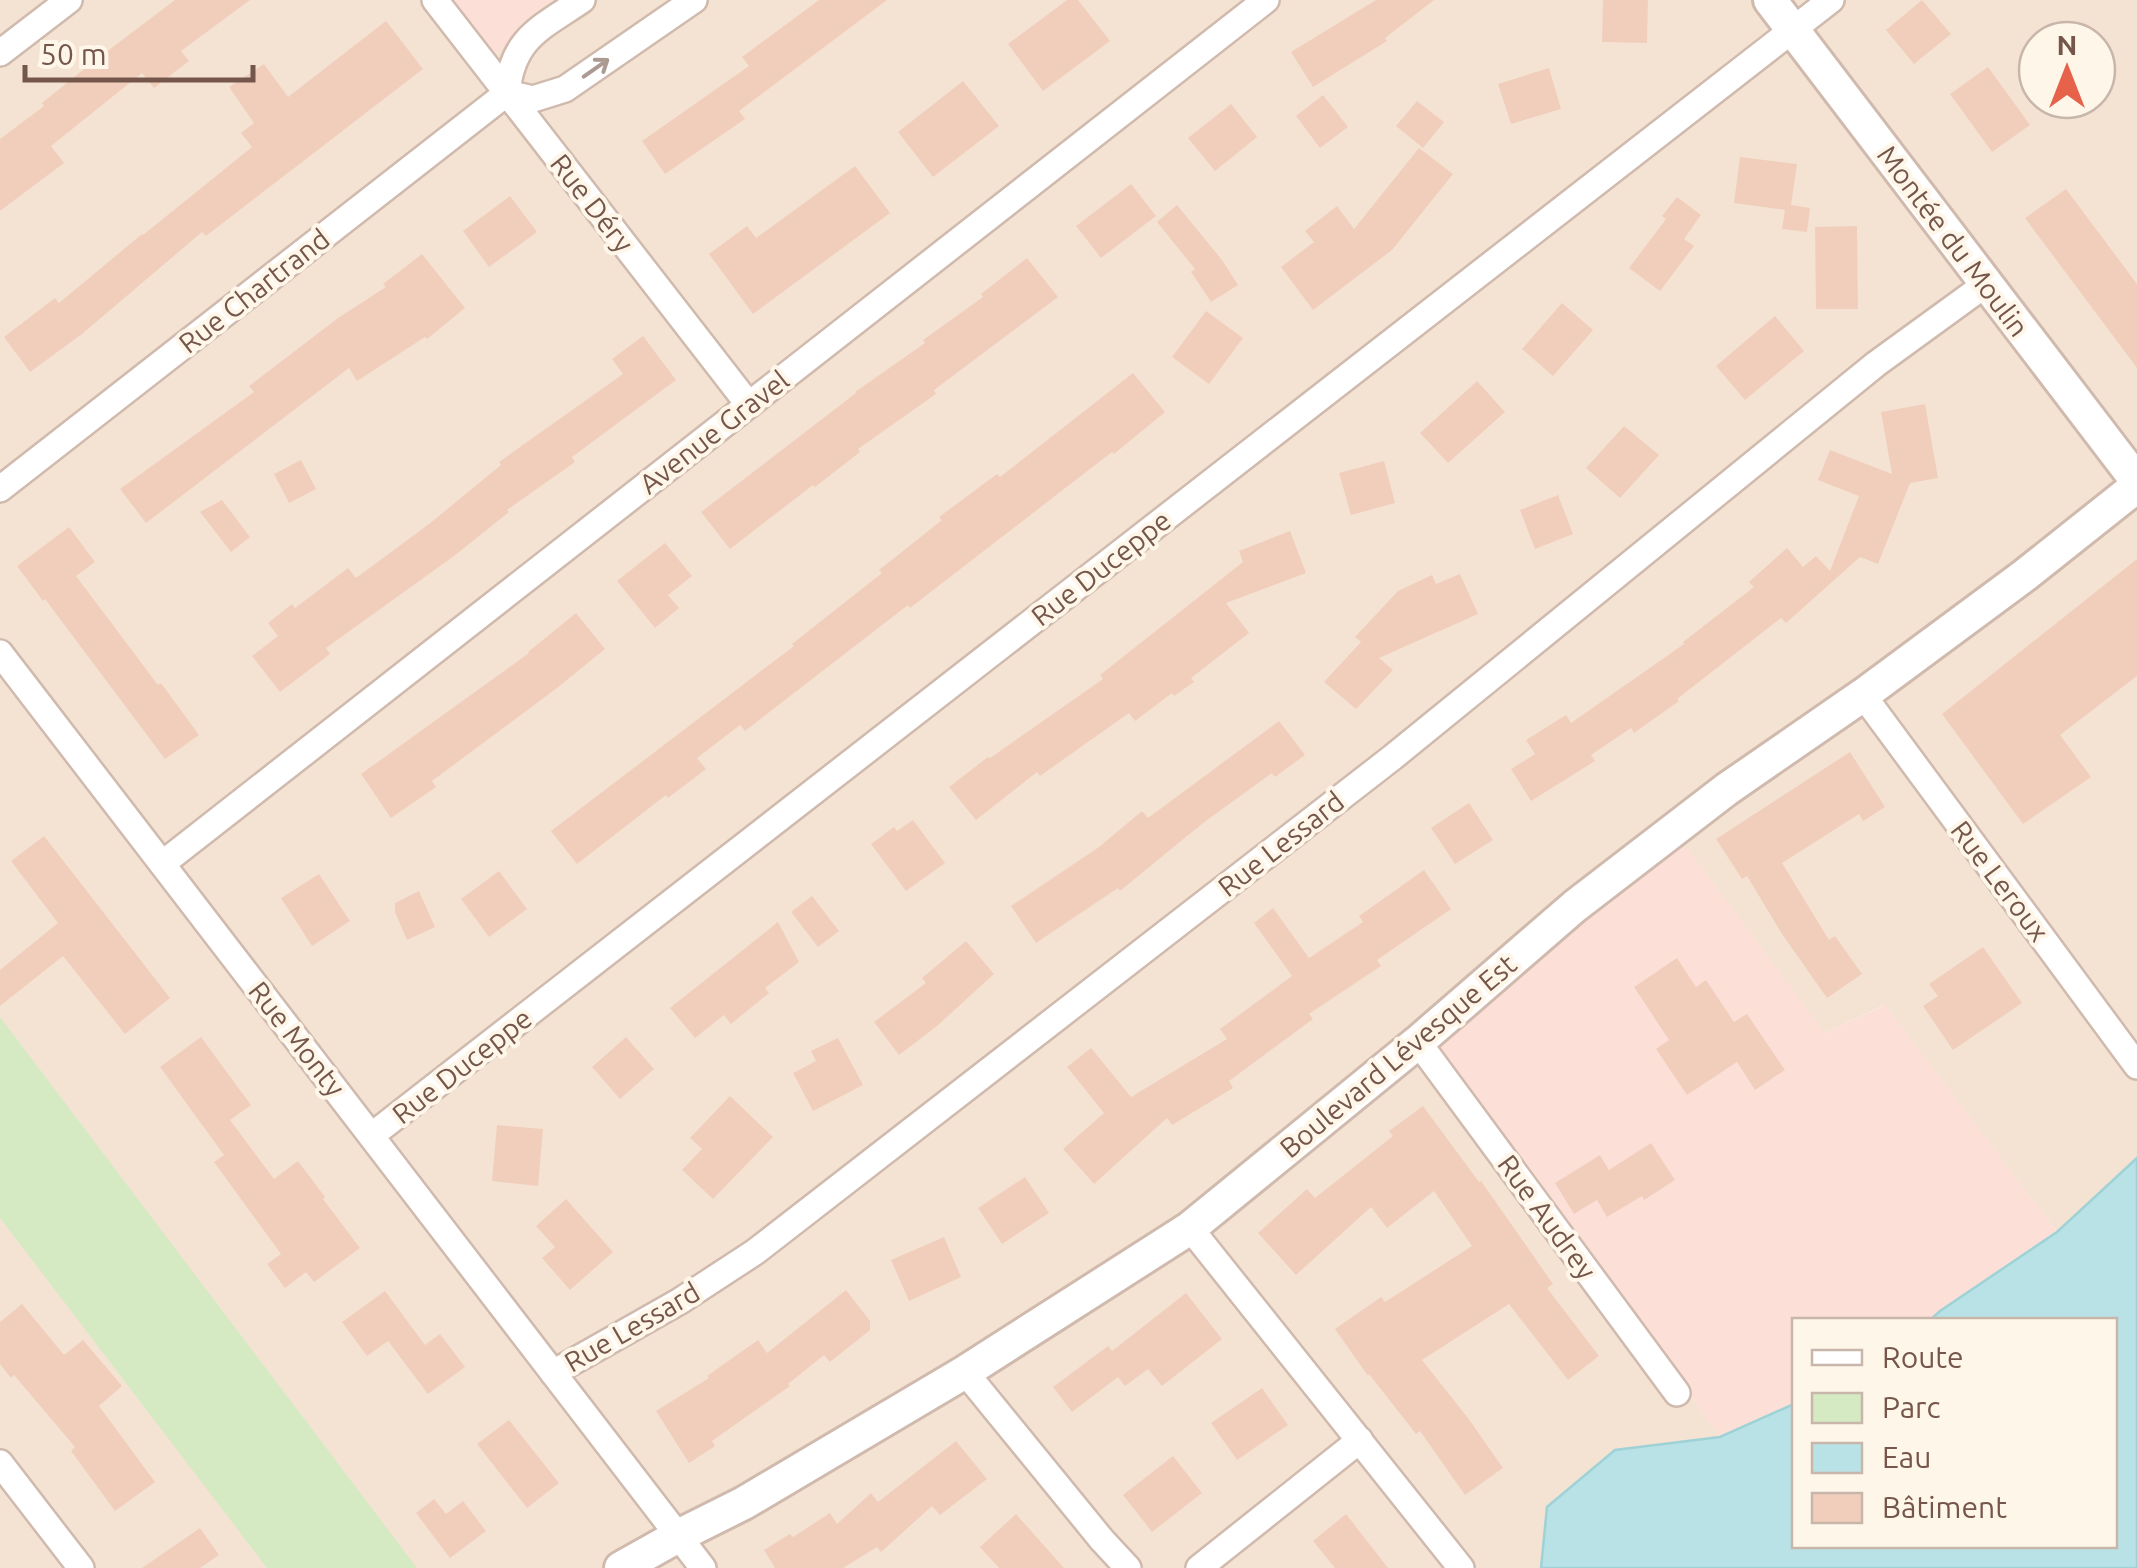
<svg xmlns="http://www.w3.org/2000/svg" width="2137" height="1568" viewBox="0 0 2137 1568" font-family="Ubuntu,sans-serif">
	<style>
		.residential { fill: #f4e3d3; fill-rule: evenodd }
		.commercial { fill: #fce0d8 }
		.green { fill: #d5eac3 }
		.water { fill: #b9e2e6; stroke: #9fd2d7; stroke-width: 2.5 }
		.building { fill: #f1cebc }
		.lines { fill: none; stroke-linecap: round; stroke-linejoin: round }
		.minor-casing { stroke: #d0baae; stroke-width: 30 }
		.tertiary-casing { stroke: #d0baae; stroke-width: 38 }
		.minor { stroke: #fff; stroke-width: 25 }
		.tertiary { stroke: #fff; stroke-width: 32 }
		.oneway { stroke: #ac9a92 }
		.labels { text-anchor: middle; stroke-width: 8; stroke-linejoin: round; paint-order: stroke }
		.street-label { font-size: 28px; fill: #75564a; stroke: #fff6ea }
	</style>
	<rect width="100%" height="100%" fill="#fcf1e4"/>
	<path class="residential" d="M0,0H450L507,44L535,12L553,0H2137V1158L2057,1232L1884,1005L1825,1033L1436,1044L1720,1437L1615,1450L1548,1507L1541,1568H0ZM2037,40H2097V100H2037Z"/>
	<path class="commercial" d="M450,0H553L535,12L507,44L493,56Z
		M1682,841L1825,1033L1885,1005L2057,1232L1940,1311L1930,1320H1794V1404L1720,1437L1435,1044Z"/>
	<path class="green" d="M0,1017L417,1568H267L0,1218Z"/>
	<path class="water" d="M2137,1158V1568H1541L1547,1507L1615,1450L1720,1437L1794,1404V1546H2114V1320H1930L1940,1311L2057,1232Z"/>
	<path class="building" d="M175,0H250L181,51L189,61L154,88L142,73L51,146L64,163L0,211V139L44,106L42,103L89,65Z
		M819,0H887L739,111L745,119L665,174L642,141L749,66L742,57Z
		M1067,0H1078L1110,41L1043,91L1008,44Z
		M1376,0H1434L1385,38L1387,41L1313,87L1291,52Z
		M1603,0H1648L1647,43L1602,42Z
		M1922,0L1951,34L1914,64L1886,30Z
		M386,21L423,69L206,236L202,232L82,334L30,372L4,337L55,298L59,303L142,234L143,235L252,147L241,133L254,123L229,87L264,64L288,97Z
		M1988,67L2030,125L1992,152L1950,94Z
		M1549,68L1561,109L1511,124L1498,84Z
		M963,81L999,126L933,177L898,132Z
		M1323,95L1348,127L1320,148L1296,116Z
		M1417,101L1444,122L1423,148L1396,126Z
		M1231,104L1257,137L1215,171L1188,138Z
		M1419,148L1453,174L1392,250L1313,310L1281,267L1314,242L1305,231L1337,206L1354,229Z
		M1740,157L1797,164L1791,205L1810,208L1807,232L1782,229L1785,210L1734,203Z
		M855,166L890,213L753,314L709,254L747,226L756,238Z
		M1131,184L1156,216L1101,258L1076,226Z
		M2066,189L2137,284V368L2025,218Z
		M510,196L537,232L489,267L463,231Z
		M1677,197L1701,215L1684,239L1694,246L1660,291L1629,268L1666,219L1662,216Z
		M1177,205L1222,260L1238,285L1211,302L1191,272L1195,269L1157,222Z
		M1857,226L1858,309H1816L1815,227Z
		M422,254L465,308L427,339L425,337L357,381L349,368L146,523L120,489L254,392L249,386L338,318L386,287L383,284Z
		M1027,258L1058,297L934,390L936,394L858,449L860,452L815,487L813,485L730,549L701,512L856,393L855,392L925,343L923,340L983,297L981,294Z
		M1562,303L1593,330L1553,376L1522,349Z
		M1206,311L1243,338L1209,384L1172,357Z
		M1775,316L1804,351L1745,400L1716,366Z
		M643,336L676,380L572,457L575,462L507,510L509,512L454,556L326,648L330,654L280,692L252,656L278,636L268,623L292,604L295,608L348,568L356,578L429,524L501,465L499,462L623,374L612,359Z
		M1133,373L1165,412L1114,454L1112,452L910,608L908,605L745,731L740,725L697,758L706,769L668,798L666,795L577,864L551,831L794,646L792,644L882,573L879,570L942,520L939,517L997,474L1000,477Z
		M1477,381L1505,412L1448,463L1420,433Z
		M1925,404L1938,478L1910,483L1878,564L1860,557L1786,623L1781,618L1677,699L1679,701L1634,733L1631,728L1591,755L1595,761L1531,801L1511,769L1535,754L1526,740L1566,715L1571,723L1684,644L1683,642L1754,587L1749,582L1787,548L1803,567L1816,556L1830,571L1859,496L1818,480L1830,450L1892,474L1881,412Z
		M1624,426L1659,455L1620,498L1586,468Z
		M301,460L316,489L289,503L274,474Z
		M1384,461L1395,503L1351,515L1339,473Z
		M1558,495L1573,534L1535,549L1520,510Z
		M222,500L250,537L231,552L200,512Z
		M69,527L95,562L76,576L158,685L161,683L199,735L165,759L45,599L43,601L17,566Z
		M1290,531L1306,573L1226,603L1249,633L1191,678L1194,682L1174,696L1172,693L1135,721L1129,713L1040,776L1037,772L976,820L949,787L988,757L990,758L1103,679L1100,675L1243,562L1239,551Z
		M665,543L692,576L668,595L679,608L655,628L617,581Z
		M2137,559V676L2060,735L2091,777L2023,824L1942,714Z
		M1460,574L1478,614L1379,658L1393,670L1356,709L1324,682L1361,642L1355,637L1398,591L1432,575L1436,584Z
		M576,613L605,649L557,688L432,781L436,787L391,818L361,774L529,653L528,652Z
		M1279,721L1305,755L1275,777L1272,773L1203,823L1120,891L1118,888L1036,943L1011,906L1099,847L1142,811L1148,818Z
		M1850,752L1885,807L1863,821L1859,814L1782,863L1829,940L1835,936L1862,974L1827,998L1782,934L1747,876L1742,879L1716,839Z
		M1469,803L1493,840L1455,864L1431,828Z
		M913,820L945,863L906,891L871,844L894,827L897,831Z
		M44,836L170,998L125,1034L63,956L0,1006V970L58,923L11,861Z
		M1424,870L1451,909L1377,960L1381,966L1309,1014L1313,1019L1229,1081L1233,1088L1172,1125L1167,1118L1094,1184L1063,1149L1104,1113L1067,1067L1091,1048L1131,1097L1227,1039L1220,1029L1292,976L1254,923L1273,908L1309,958L1363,922L1359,916Z
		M499,871L527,909L489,937L461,899Z
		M319,874L350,921L312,946L281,898Z
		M419,891L435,927L407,940L395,912V903Z
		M812,896L839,931L818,947L791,912Z
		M778,922L799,962L765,988L769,993L731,1024L724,1015L695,1038L670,1008Z
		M966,941L994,974L937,1026L899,1055L874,1022L926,983L922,978Z
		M1983,947L2022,1003L1953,1050L1923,1006L1938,996L1929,984Z
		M1677,958L1696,987L1706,980L1734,1022L1747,1014L1785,1070L1755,1090L1737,1062L1687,1095L1656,1049L1669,1040L1634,987Z
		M201,1037L251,1105L230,1120L274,1179L298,1161L325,1197L323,1199L360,1248L314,1282L306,1272L285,1288L267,1264L281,1254L214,1162L224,1155L160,1067Z
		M626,1037L654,1069L620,1099L592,1067Z
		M838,1038L863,1085L813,1111L793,1073L816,1061L811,1051Z
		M730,1096L773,1137L713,1199L682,1170L702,1149L690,1138Z
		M1423,1106L1479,1182L1481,1181L1553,1284L1547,1288L1599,1356L1568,1380L1509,1304L1422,1360L1468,1418L1503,1468L1465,1495L1420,1431L1416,1434L1369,1374L1368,1376L1335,1329L1381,1297L1385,1302L1472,1246L1434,1191L1387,1228L1371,1207L1296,1275L1258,1233L1307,1189L1315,1198L1393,1136L1389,1131Z
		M497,1125L543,1129L538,1186L492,1181Z
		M1651,1143L1675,1180L1644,1200L1642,1196L1607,1217L1597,1200L1574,1214L1555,1183L1600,1155L1609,1170Z
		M1025,1177L1049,1213L1002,1244L978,1208Z
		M566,1199L613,1252L570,1290L542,1258L555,1247L536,1226Z
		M944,1237L961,1277L909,1301L891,1260Z
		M846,1290L870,1321V1330L830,1362L824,1355L788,1384L790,1386L712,1441L715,1446L689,1463L656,1411L709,1378L707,1376L758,1340L767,1353Z
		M385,1291L425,1345L440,1334L465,1367L428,1394L388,1341L367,1356L342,1322Z
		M1186,1293L1222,1339L1162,1386L1148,1369L1125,1386L1118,1377L1072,1412L1053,1387L1108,1346L1112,1351Z
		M22,1304L64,1355L83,1340L122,1386L99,1406L155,1482L115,1511L71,1451L75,1447L14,1375L11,1378L0,1364V1322Z
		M1262,1388L1288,1425L1237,1460L1211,1423Z
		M509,1420L559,1483L527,1508L477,1444Z
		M956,1441L987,1479L940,1515L932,1506L881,1552L877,1547L843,1568H775L764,1550L790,1534L793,1537L830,1513L837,1524L871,1493L878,1502Z
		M1173,1456L1202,1493L1152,1532L1123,1495Z
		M434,1499L446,1514L463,1501L486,1531L450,1558L416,1513Z
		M1016,1514L1064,1568H999L980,1547Z
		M1346,1514L1388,1568H1335L1313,1541Z
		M200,1528L219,1555L200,1568H142Z"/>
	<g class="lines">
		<defs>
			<path id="minor" d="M435,0L749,405
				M0,53L69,0
				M507,93L533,99L565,89L694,0
				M0,489L507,93C512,38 541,28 582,0
				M0,653L703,1568
				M1863,695L2137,1066
				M162,864L1266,0
				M1418,1042L1677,1393
				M371,1136L1831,0
				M1190,1228L1461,1568
				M965,1372L1102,1540L1128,1568
				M553,1373L680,1301L755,1252L1393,757L1876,364L1986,284
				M0,1463L81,1568
				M1199,1568L1360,1440"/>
			<path id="tertiary" d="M1770,0L2137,481
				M621,1568L678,1536L744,1503L965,1372L1190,1228L1418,1042L1575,906L1727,789L1863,695L2025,575L2137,486"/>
		</defs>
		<use href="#minor" class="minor-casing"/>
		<use href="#tertiary" class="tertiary-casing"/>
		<use href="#minor" class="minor"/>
		<use href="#tertiary" class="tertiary"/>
	</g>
	<defs><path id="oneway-shaft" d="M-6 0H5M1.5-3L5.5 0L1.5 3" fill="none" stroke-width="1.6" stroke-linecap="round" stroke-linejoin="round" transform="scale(2.5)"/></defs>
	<use class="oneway" href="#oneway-shaft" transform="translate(596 68) rotate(-35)"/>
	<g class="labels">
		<g class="street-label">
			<text transform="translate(592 203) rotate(52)" y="10">Rue Déry</text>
			<text transform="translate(1953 241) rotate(53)" y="10">Montée du Moulin</text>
			<text transform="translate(254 291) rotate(-38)" y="10">Rue Chartrand</text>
			<text transform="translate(714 432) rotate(-38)" y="10">Avenue Gravel</text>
			<text transform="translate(1101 568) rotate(-38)" y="10">Rue Duceppe</text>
			<text transform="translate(1281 844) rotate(-38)" y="10">Rue Lessard</text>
			<text transform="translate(2000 881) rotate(53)" y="10">Rue Leroux</text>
			<text transform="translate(297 1039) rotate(52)" y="10">Rue Monty</text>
			<text transform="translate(1398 1056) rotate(-40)" y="10">Boulevard Lévesque Est</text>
			<text transform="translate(462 1066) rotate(-38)" y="10">Rue Duceppe</text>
			<text transform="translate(1547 1217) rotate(54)" y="10">Rue Audrey</text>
			<text transform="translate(632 1327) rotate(-30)" y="10">Rue Lessard</text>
		</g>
	</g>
	<rect x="1792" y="1318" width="325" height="230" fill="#fff6ea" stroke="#c8b6aa" stroke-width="2.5"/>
	<rect x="1812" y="1350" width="50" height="15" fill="#ffffff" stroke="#c8b6aa" stroke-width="2.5"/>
	<text x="1882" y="1368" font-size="30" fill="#75564a">Route</text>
	<rect x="1812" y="1393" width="50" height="30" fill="#d5eac3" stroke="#c8b6aa" stroke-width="2.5"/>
	<text x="1882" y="1418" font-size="30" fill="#75564a">Parc</text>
	<rect x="1812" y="1443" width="50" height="30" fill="#b9e2e6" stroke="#c8b6aa" stroke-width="2.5"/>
	<text x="1882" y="1468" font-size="30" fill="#75564a">Eau</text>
	<rect x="1812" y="1493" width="50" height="30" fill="#f1cebc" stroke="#c8b6aa" stroke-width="2.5"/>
	<text x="1882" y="1518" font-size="30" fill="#75564a">Bâtiment</text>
	<g transform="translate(2067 70)"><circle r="48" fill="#fff6ea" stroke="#c8b6aa" stroke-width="2.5"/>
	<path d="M0-8L18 38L0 25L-18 38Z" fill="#e6624a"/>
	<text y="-15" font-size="28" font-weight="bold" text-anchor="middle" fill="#75564a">N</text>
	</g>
	<path d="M25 65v15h228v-15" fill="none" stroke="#75564a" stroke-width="5"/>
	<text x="40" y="65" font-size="30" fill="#75564a" stroke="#fff6ea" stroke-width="8" paint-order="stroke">50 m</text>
</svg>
